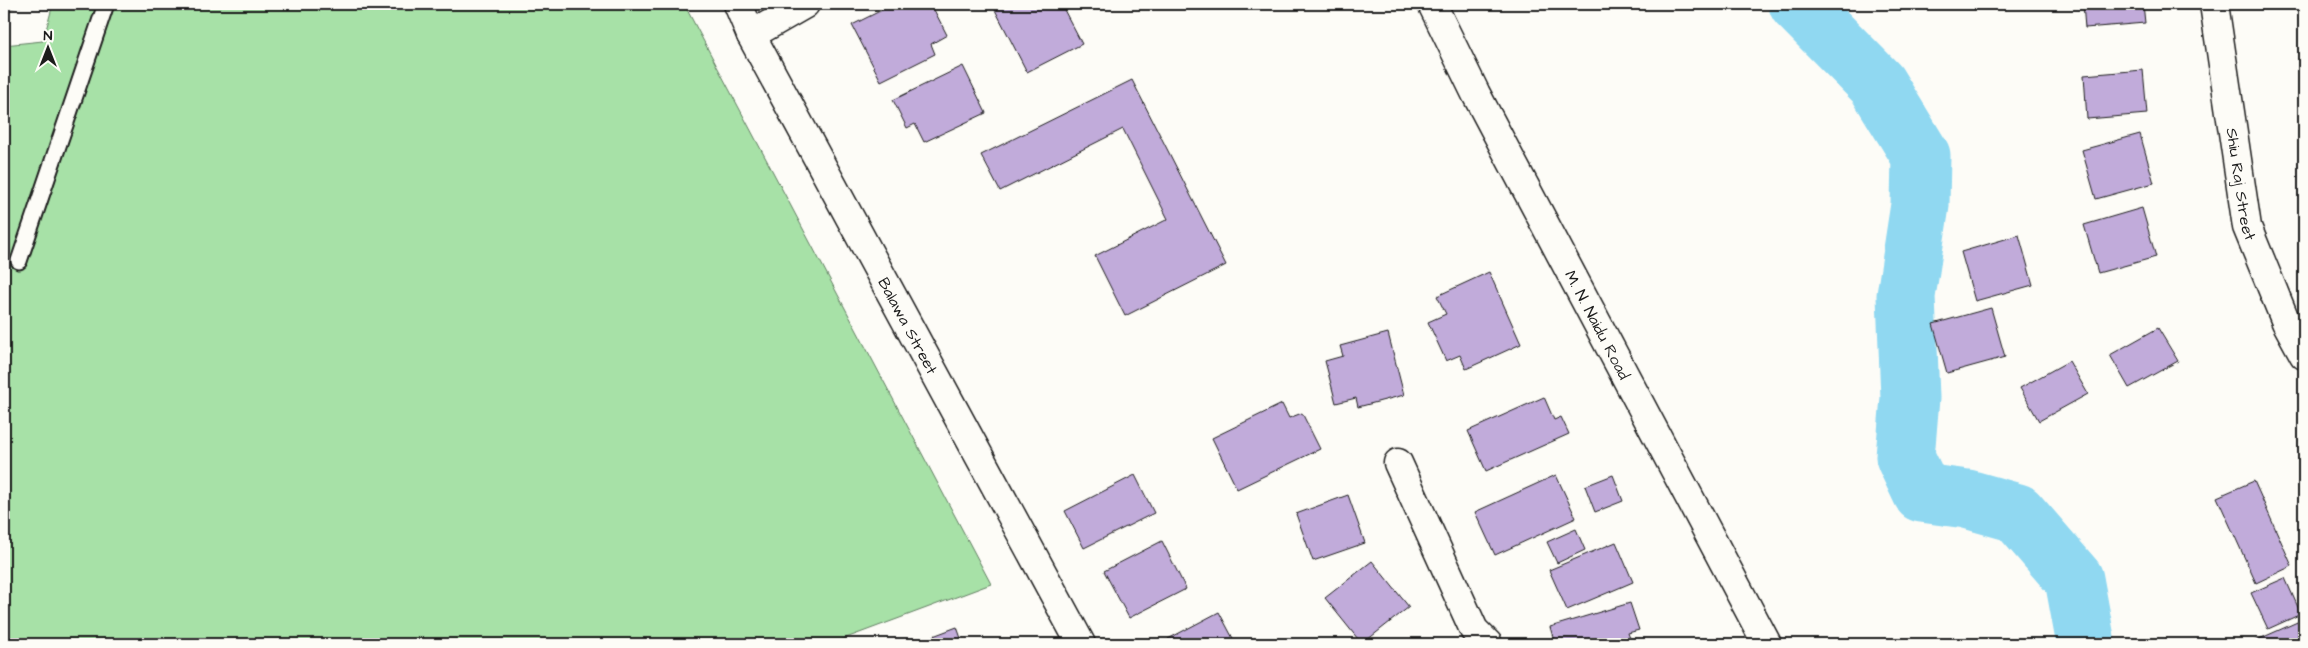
<svg xmlns="http://www.w3.org/2000/svg" width="2308" height="648" viewBox="0 0 2308 648" font-family="'Architects Daughter',sans-serif">
	<style>
		.green { fill: #a7e1a7; stroke: #627e62 }
		.lines { fill: none; stroke-linecap: round; stroke-linejoin: round }
		.river { stroke: #90d8f1; stroke-width: 59 }
		.building { fill: #c1abda; stroke: #1c1c1c }
		.lane-casing { stroke: #1c1c1c; stroke-width: 19 }
		.street-casing { stroke: #1c1c1c; stroke-width: 31 }
		.secondary-casing { stroke: #1c1c1c; stroke-width: 31 }
		.lane { stroke: #fdfcf7; stroke-width: 15 }
		.street { stroke: #fdfcf7; stroke-width: 28 }
		.secondary { stroke: #fdfcf7; stroke-width: 28 }
		.labels { text-anchor: middle; stroke-width: 5; stroke-linejoin: round; paint-order: stroke }
		.street-label { font-size: 16px; fill: #1c1c1c; stroke: #fdfcf7 }
	</style>
	<rect width="100%" height="100%" fill="#fdfcf7"/>
	<filter id="ink" filterUnits="userSpaceOnUse"><feTurbulence type="fractalNoise" baseFrequency=".02" numOctaves="2"/><feDisplacementMap in="SourceGraphic" scale="10" xChannelSelector="R" yChannelSelector="G"/><feConvolveMatrix kernelMatrix="1 2 1 2 8 2 1 2 1" color-interpolation-filters="sRGB"/></filter>
	<g filter="url(#ink)">
		<path class="green" d="M53,4H684L991,584L830,644H4V45L43,41Z"/>
		<g class="lines">
			<path class="river" d="M1798,4L1877,84L1921,156L1920,205L1906,296L1910,398L1905,457L1922,493L1967,499L2017,513L2074,579L2086,644"/>
		</g>
		<path class="building" d="M4,4H29L4,9Z
			M894,4H931L947,35L931,44L935,54L881,81L852,25Z
			M992,4H1061L1082,44L1027,72Z
			M2083,4H2143L2145,23L2085,28Z
			M963,66L986,113L924,142L915,124L907,128L893,100Z
			M2143,70L2147,114L2087,119L2084,75Z
			M1132,80L1226,265L1125,316L1095,256L1168,219L1123,129L1000,191L981,155Z
			M2140,134L2154,183L2096,199L2082,150Z
			M2142,208L2156,257L2098,273L2084,225Z
			M2019,235L2033,285L1975,301L1961,252Z
			M1489,272L1521,344L1466,369L1460,355L1446,361L1428,322L1446,314L1437,296Z
			M1991,308L2005,357L1947,373L1933,324Z
			M2158,328L2178,361L2129,388L2110,355Z
			M1388,333L1404,395L1358,407L1356,398L1336,403L1325,361L1343,356L1340,346Z
			M2069,361L2088,394L2039,421L2020,388Z
			M1544,397L1554,420L1561,417L1569,434L1486,471L1468,431Z
			M1282,404L1289,418L1302,413L1320,449L1237,489L1212,438Z
			M1135,475L1154,513L1084,548L1065,511Z
			M1556,475L1576,518L1495,555L1475,512Z
			M1613,475L1623,501L1595,512L1585,486Z
			M2254,481L2292,566L2256,583L2217,497Z
			M1348,495L1365,543L1313,561L1296,514Z
			M1576,529L1585,550L1557,563L1547,542Z
			M1162,541L1186,589L1129,618L1104,571Z
			M1616,542L1633,582L1567,610L1549,570Z
			M1372,561L1409,607L1362,644L1325,598Z
			M2285,578L2301,614L2268,629L2251,593Z
			M1630,603L1639,630L1628,633L1632,644H1555L1550,627Z
			M1219,612L1236,644H1171L1168,639Z
			M2304,619V644H2248Z
			M957,627L963,644H912Z"/>
		<g class="lines">
			<defs>
				<path id="lane" d="M19,261L106,4"/>
				<g id="street">
					<path id="s1" d="M738,4L751,35L1081,644"/>
					<path d="M751,35L805,4"/>
					<path d="M1398,463L1474,630L1488,644"/>
				</g>
				<g id="secondary">
					<path id="s2" d="M1432,4L1476,94L1767,644"/>
					<path id="s3" d="M2214,4L2247,227L2286,322L2304,355"/>
				</g>
			</defs>
			<use href="#lane" class="lane-casing"/>
			<use href="#street" class="street-casing"/>
			<use href="#secondary" class="secondary-casing"/>
			<use href="#lane" class="lane"/>
			<use href="#street" class="street"/>
			<use href="#secondary" class="secondary"/>
		</g>
	</g>
	<g class="labels">
		<g class="street-label">
			<text dy="6" stroke="none"><textPath href="#s3" startOffset="182">Shiu Raj Street</textPath></text>
			<text dy="6" stroke="none"><textPath href="#s1" startOffset="364">Balawa Street</textPath></text>
			<text dy="6" stroke="none"><textPath href="#s2" startOffset="361">M. N. Naidu Road</textPath></text>
		</g>
	</g>
	<rect width="2308" height="648" fill="none" stroke="#fdfcf7" stroke-width="20"/>
	<rect x="10" y="10" width="2288" height="628" fill="none" stroke="#1c1c1c" stroke-width="2" filter="url(#ink)"/>
	<g transform="translate(48 48)" stroke="#fdfcf7" stroke-width="4" paint-order="stroke">
	<path d="M0-4L9 19L0 12L-9 19Z" fill="#1c1c1c"/>
	<text y="-8" font-size="14" font-weight="bold" text-anchor="middle" fill="#1c1c1c">N</text>
	</g>
</svg>
